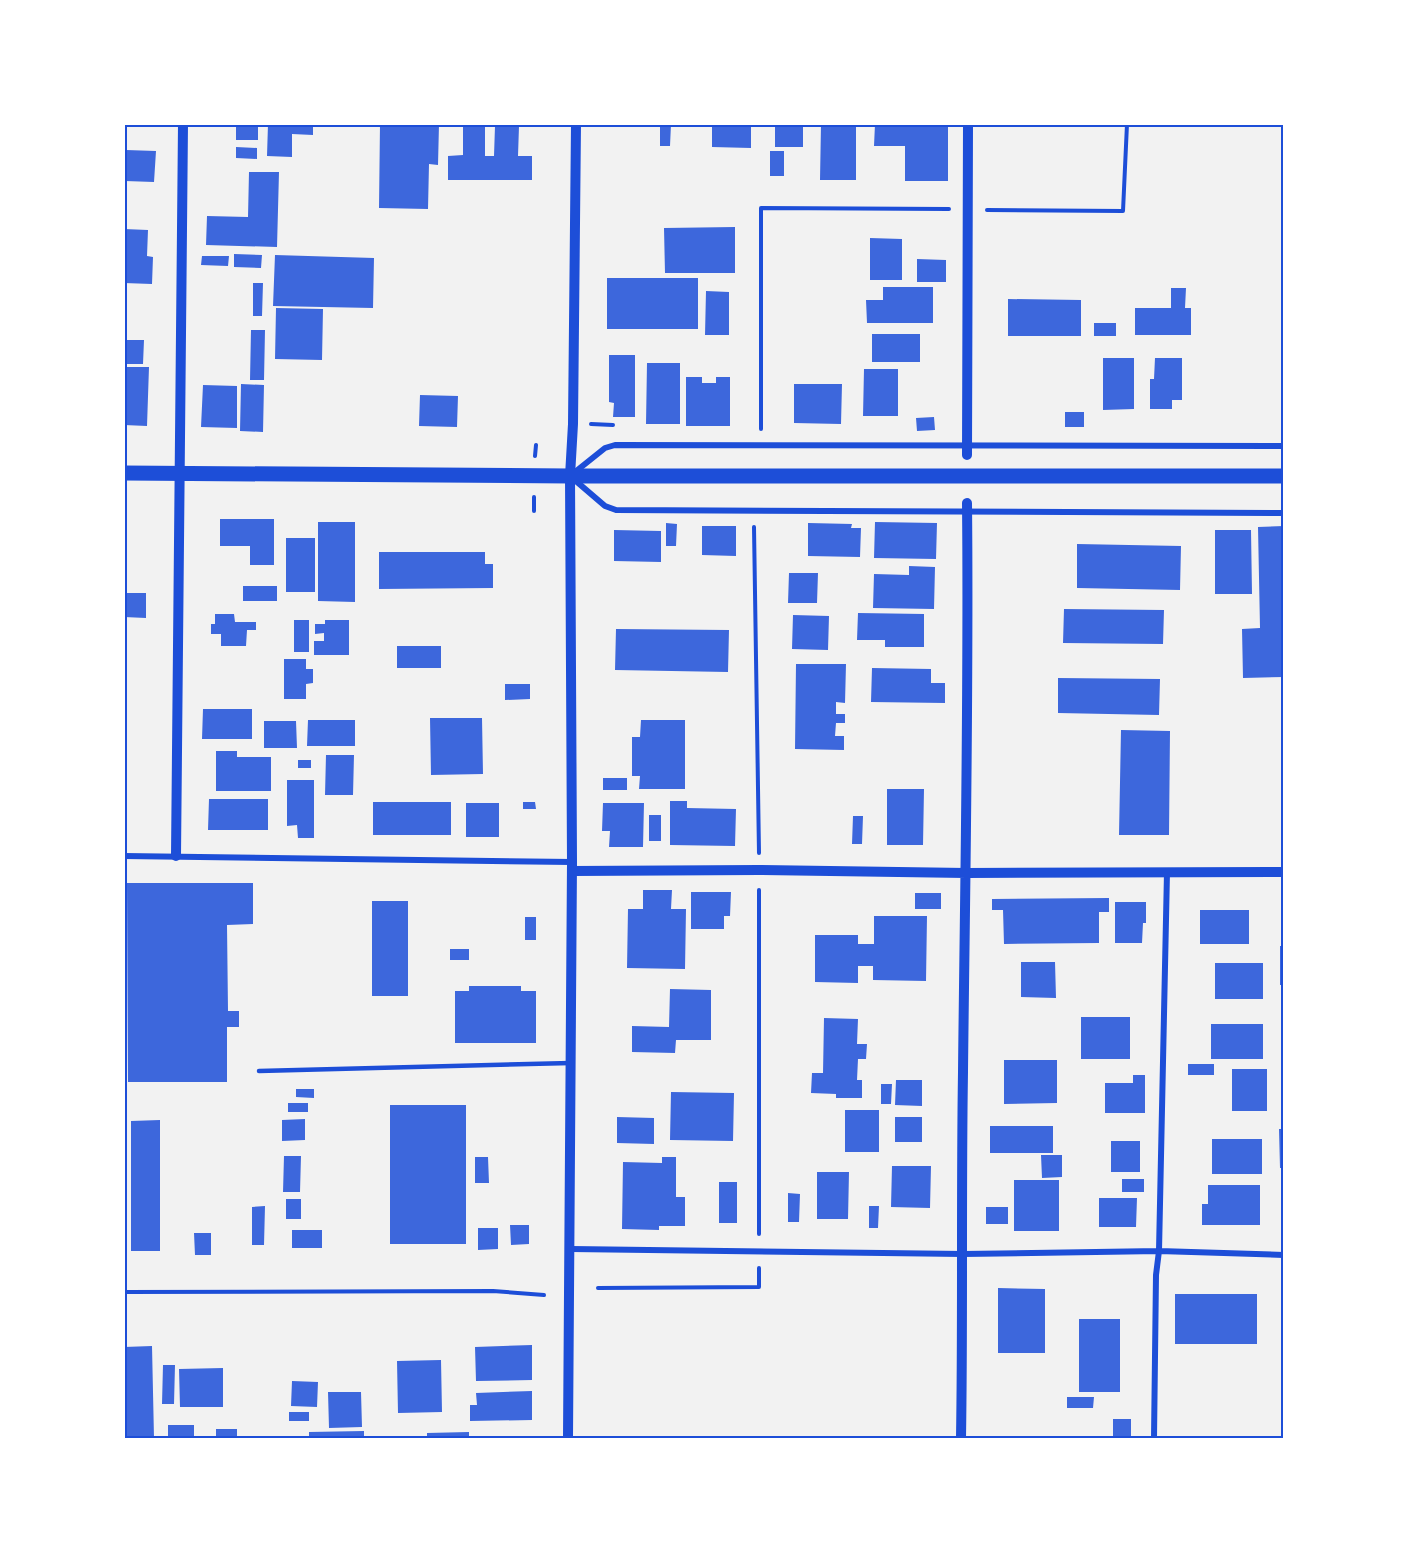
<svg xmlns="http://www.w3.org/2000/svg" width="1408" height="1563" viewBox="0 0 1408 1563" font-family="'Source Serif 4',serif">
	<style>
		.building { fill: #3d67dc }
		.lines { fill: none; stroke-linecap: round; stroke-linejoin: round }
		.path { stroke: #1d4ed8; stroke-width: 4 }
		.service { stroke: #1d4ed8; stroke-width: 4.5 }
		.minor { stroke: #1d4ed8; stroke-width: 6 }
		.tertiary { stroke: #1d4ed8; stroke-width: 10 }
		.primary { stroke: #1d4ed8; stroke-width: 15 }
		.neatline { fill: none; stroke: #1d4ed8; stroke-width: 2 }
	</style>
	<rect width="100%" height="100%" fill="#f2f2f2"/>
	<path class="building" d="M236,124H258V140H236Z
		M268,124H313V135L292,134V157L267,156Z
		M380,124H439L438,165L429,164L428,209L379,208Z
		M660,124H671L670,146H660Z
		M712,124H751V148L712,147Z
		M775,124H803V147H775Z
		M821,124H856V180H820Z
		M875,124H948V181H905V146H874Z
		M463,126H485V156H494L495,126H519L518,156H532V180H448V156L463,155Z
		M236,147L257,148V159L236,158Z
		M126,150L156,151L154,182L125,181Z
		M770,151H784V176H770Z
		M249,172H279L277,247L206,245L207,216L248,217Z
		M735,227V273H665L664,228Z
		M124,229L148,230L147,256L153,257L152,284L124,283Z
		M870,238L902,239V280H870Z
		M234,254L262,255L261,268L234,267Z
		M275,255L374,258L373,308L273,306Z
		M202,256H229L228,266L201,265Z
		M917,259L946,260V282H917Z
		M607,278H698V329H607Z
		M253,283H263L262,316H253Z
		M883,287H933V323H867L866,300H883Z
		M1171,288H1186L1185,308H1191V335H1135V308H1171Z
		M706,291L729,292V335H705Z
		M1008,299L1081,300V336H1008Z
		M276,308L323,309L322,360L275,359Z
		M1094,323H1116V336H1094Z
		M251,330H265L264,380H250Z
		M872,334H920V362H872Z
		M124,340H144L143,364H124Z
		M609,355H635V417H613L614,403L609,402Z
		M1103,358H1134V409L1103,410Z
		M1155,358H1182V400H1172V409H1150V379H1154Z
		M647,363H680V424H646Z
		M124,367H149L147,426L124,425Z
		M864,369H898V416H863Z
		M686,377H702V383H716V377H730V426H686Z
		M241,384L264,385L263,432L240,431Z
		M794,384H842L841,424L794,423Z
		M203,385L237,386V428L201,427Z
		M420,395L458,396L457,427L419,426Z
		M1065,412H1084V427H1065Z
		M934,417L935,430L917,431L916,418Z
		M220,519H274V565H250V546H220Z
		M318,522H355V602L318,601Z
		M875,522L937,523L936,559L874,558Z
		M666,523L677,524L676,546H666Z
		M808,523L852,524L851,528H861L860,557L808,556Z
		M702,526H736V556L702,555Z
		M1284,526V677L1243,678L1242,629L1260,628L1258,527Z
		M614,530L661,531V562L614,561Z
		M1215,530H1251L1252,594H1215Z
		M286,538H315V592H286Z
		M1077,544L1181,546L1180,590L1077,588Z
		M379,552H485V564H493V588L379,589Z
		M909,566L935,567L934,609L873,608L874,574L909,575Z
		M789,573H818L817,603H788Z
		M243,586H277V601H243Z
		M124,593H146V618L124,617Z
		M1064,609L1164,610L1163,644L1063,643Z
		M858,613L924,614V647H885V640H857Z
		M215,614H234L235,622H256V630H247L246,646H221V634H211V624H215Z
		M793,615L829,616L828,650L792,649Z
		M294,620H309V652H294Z
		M325,620H349V655H314V641H324V633L315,634V624H325Z
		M616,629L729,630L728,672L615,670Z
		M397,646H441V668H397Z
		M284,659H306V669H313V683L306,684V699H284Z
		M796,664H846L845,703L836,702V714H845V723H836L835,736H844V750L795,749Z
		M872,668L931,669V683H945V703L871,702Z
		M1058,678L1160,679L1159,715L1058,713Z
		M505,684H530V699L505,700Z
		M203,709H252V739H202Z
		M430,718H482L483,774L431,775Z
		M308,720H355V746H307Z
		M641,720H685V789H639L640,776H632V737H640Z
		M264,721H296L297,748H264Z
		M1121,730L1170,731L1169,835H1119Z
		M216,751H237V757H271V791H216Z
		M326,755H354L353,795H325Z
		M298,760H311V768H298Z
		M603,778H627V790H603Z
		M287,780H314V838H298L297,825L287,826Z
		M887,789H924L923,845H887Z
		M209,799H268V830H208Z
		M670,801H687V808L736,809L735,846L670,845Z
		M373,802H451V835H373Z
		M523,802H535L536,809H523Z
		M466,803H499V837H466Z
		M603,803H644L643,847H609L610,831H602Z
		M649,815H661V841H649Z
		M853,816H863L862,844H852Z
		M127,883H253V924L227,925L228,1011H239V1027H227V1082H128Z
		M643,890H672L671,909H686L685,969L627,968L628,909H643Z
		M691,892H731L730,916H724V929H691Z
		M915,893H941V909H915Z
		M1109,898V912H1099V943L1004,944L1003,910H992V899Z
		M372,901H408V996H372Z
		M1115,902H1146V923H1143L1142,943H1115Z
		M1200,910H1249V944H1200Z
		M874,916H927L926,981L873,980V966H858V983L815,982V935H858V944H874Z
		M525,917H536V940H525Z
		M1280,946H1284V985H1280Z
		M450,949H469V960H450Z
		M1021,962H1055L1056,998L1021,997Z
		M1215,963H1263V999H1215Z
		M469,986H521V991H536V1043H455V991H469Z
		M670,989L711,990V1040H676L675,1053L632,1052V1026L669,1027Z
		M1081,1017H1130V1059H1081Z
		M824,1018L858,1019L857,1044H867L866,1059H858L857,1080H862V1098H836V1094L811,1093L812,1073H823Z
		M1211,1024H1263V1059H1211Z
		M1004,1060H1057V1103L1004,1104Z
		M1188,1064H1214V1075H1188Z
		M1232,1069H1267V1111H1232Z
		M1133,1075H1145V1113H1105V1083H1133Z
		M896,1080H922V1106L895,1105Z
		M881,1084H892L891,1104H881Z
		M296,1089H314V1098L296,1097Z
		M671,1092L734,1093L733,1141L670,1140Z
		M288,1103H308V1112H288Z
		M390,1105H466V1244H390Z
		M845,1110H879V1152H845Z
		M617,1117L654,1118V1144L617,1143Z
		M895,1117H922V1142H895Z
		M305,1119V1140L282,1141V1120Z
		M160,1120V1251H131V1121Z
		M990,1126H1053V1153H990Z
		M1279,1129H1284V1168H1280Z
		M1212,1139H1262V1174H1212Z
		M1111,1141H1140V1172H1111Z
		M1041,1155H1062V1177L1042,1178Z
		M284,1156H301L300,1192H283Z
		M475,1157H488L489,1183H475Z
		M662,1157H676V1197H685V1226H659V1230L622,1229L623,1162L662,1163Z
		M892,1166H931L930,1208L891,1207Z
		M817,1172H849L848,1219H817Z
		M1122,1179H1144V1192H1122Z
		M1014,1180H1059V1231H1014Z
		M719,1182H737V1223H719Z
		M1208,1185H1260V1225H1202V1204H1208Z
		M788,1193L800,1194L799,1222H788Z
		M1099,1198H1137L1136,1227H1099Z
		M286,1199H301V1219H286Z
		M265,1206L264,1245H252V1207Z
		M869,1206H879L878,1228H869Z
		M986,1207H1008V1224H986Z
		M510,1225H529V1244L511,1245Z
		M478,1228H498V1249L478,1250Z
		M292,1230H322V1248H292Z
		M194,1233H211V1255H195Z
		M998,1288L1045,1289V1353H998Z
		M1175,1294H1257V1344H1175Z
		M1079,1319H1120V1392H1079Z
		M532,1345V1380L476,1381L475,1347Z
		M152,1346L154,1438H124V1347Z
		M441,1360L442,1412L398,1413L397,1361Z
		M163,1365H175L174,1404H162Z
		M223,1368V1407H180L179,1369Z
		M292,1381L318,1382L317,1407L291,1406Z
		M532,1391V1420L470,1421V1405H477L476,1393Z
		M328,1392H361L362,1427L329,1428Z
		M1067,1397H1094L1093,1408H1067Z
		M289,1412H309V1421H289Z
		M1113,1419H1131V1438H1113Z
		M168,1425H194V1438H168Z
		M216,1429H237V1438H216Z
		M364,1431V1438H309V1432Z
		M469,1432V1438H427V1433Z"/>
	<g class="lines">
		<path class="path" d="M987,210L1123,211L1127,124
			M591,424L613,425
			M761,429V208L949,209
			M535,456L536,445
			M534,511V497
			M754,527L759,853
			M759,1234V890
			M598,1288L759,1287V1268
			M124,1292L493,1291L544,1295"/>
		<path class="service" d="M259,1071L571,1063"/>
		<path class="minor" d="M1284,446L615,445L605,448L570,476L605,506L616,510L1284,513
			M124,856L572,862
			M571,1249L963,1254L1159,1251L1284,1255
			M1154,1438L1156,1275L1159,1251L1167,872"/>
		<path class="tertiary" d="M967,455L968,124
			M176,856L183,124
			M572,871L759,870L966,873L1284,872
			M568,1438L572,862L570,476L573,424L576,124
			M961,1438C963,1316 961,1194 963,1072C965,882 969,692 967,503"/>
		<path class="primary" d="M124,473L570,476H1284"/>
	</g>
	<rect width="1408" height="1563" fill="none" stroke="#ffffff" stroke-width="252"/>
	<rect x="126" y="126" width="1156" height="1311" class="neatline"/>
</svg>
